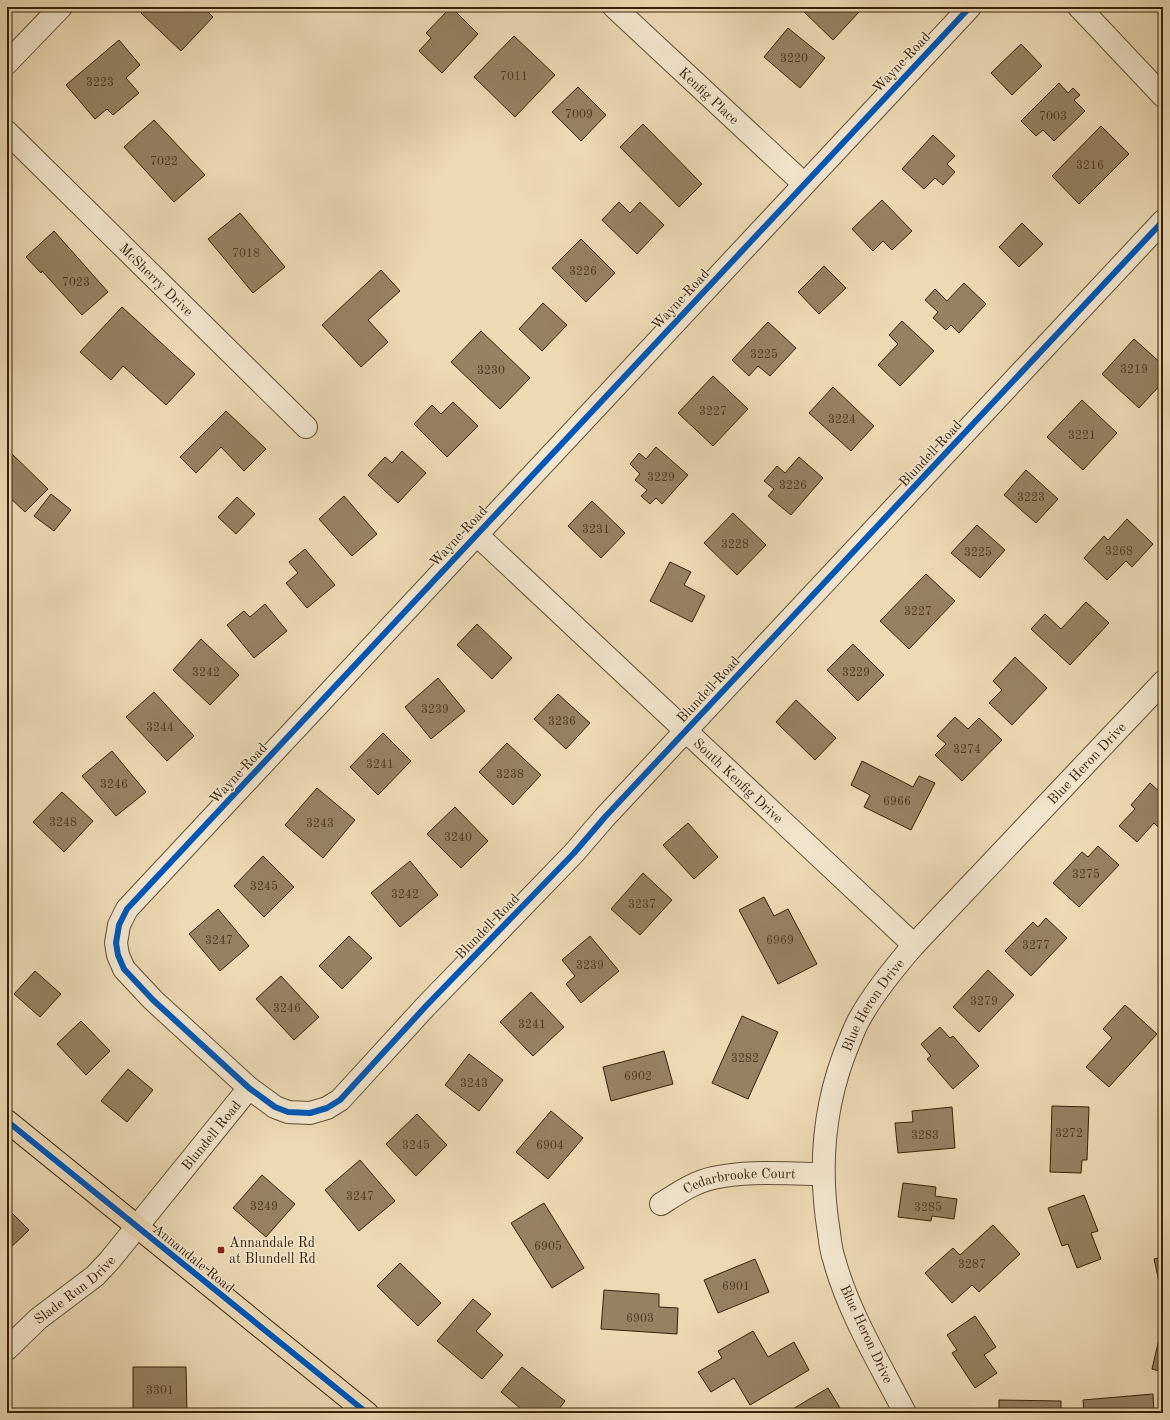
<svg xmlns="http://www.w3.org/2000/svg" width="1170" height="1420" viewBox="0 0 1170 1420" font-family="'Old Standard TT',serif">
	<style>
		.building { fill: #958263; stroke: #37220a }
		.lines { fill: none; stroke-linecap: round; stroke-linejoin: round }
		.minor-casing { stroke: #645035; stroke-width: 24 }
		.major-casing { stroke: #37220a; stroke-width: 24 }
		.minor { stroke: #f3e7cf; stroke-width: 22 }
		.major { stroke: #ecdab5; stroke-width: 22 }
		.cycleway-casing { stroke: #f3e7cf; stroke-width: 8 }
		.cycleway { stroke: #0057b8; stroke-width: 6 }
		.poi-dot { fill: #8f2418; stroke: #f3e7cf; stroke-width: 1.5 }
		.labels { text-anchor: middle; stroke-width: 3; stroke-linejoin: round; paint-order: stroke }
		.number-label { font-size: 12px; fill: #4e3a20 }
		.street-label { font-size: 14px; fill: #37220a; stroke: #f3e7cf }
		.poi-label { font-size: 14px; fill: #37220a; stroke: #f3e7cf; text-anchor: start }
	</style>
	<rect width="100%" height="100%" fill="#ecdab5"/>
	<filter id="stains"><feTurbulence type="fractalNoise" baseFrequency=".005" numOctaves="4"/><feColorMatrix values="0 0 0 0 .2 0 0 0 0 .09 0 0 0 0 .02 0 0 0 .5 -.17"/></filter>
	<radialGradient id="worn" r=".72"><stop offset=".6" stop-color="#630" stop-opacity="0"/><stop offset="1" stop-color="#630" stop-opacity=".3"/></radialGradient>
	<path class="building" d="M147,7H203L213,17L181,51L141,13Z
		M451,7L478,34L442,73L419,51L431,38L426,33Z
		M803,7H853L859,12L833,40L801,9Z
		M788,28L825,58L800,88L764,57Z
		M514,36L555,75L515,117L474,77Z
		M119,40L140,65L126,78L139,93L113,115L107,109L95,119L66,85Z
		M1021,44L1042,66L1012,95L991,73Z
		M1059,83L1068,93L1073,88L1080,95L1074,100L1085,111L1054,141L1043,130L1036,136L1021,121Z
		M578,87L606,115L581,141L552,112Z
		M154,120L205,175L174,202L124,147Z
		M643,124L702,184L679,207L620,147Z
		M1101,126L1129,154L1079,204L1052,176Z
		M933,135L955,156L947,164L955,172L943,185L935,178L924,189L902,169Z
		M882,200L912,231L892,250L883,241L873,251L852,229Z
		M619,202L630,213L640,202L664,225L637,254L602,220Z
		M240,213L285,267L253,293L208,239Z
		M1022,223L1043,244L1019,267L999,247Z
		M54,231L108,292L82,315L42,271L41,273L26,257Z
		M581,239L615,273L586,302L552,268Z
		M824,266L846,288L819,314L798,292Z
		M381,270L400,291L368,320L388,342L361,367L322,325Z
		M964,283L986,304L959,333L951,325L946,330L933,318L938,312L925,300L935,289L947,301Z
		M543,303L567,325L542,351L519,329Z
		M122,307L195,374L166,405L123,366L111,380L80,352Z
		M902,321L934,351L900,386L878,365L898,344L889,335Z
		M768,322L796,348L770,376L758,366L749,376L732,360Z
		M481,331L530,378L500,409L451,362Z
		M1134,339L1163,365V382L1139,408L1102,374Z
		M713,376L748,409L713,446L678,413Z
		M833,387L874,426L851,451L809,413Z
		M1082,400L1117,433L1083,470L1047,437Z
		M453,402L478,426L447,457L414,424L432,405L441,414Z
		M226,411L266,449L244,471L221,447L196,473L180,457Z
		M656,447L688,475L662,504L656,498L650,504L641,496L647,490L635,480L640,474L630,464L639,453L646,459Z
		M9,451L48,489L25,512L7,495V452Z
		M402,451L426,473L398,503L368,475L385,457L392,463Z
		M799,457L823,478L791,515L768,496L774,489L764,481L777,466L785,473Z
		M1026,470L1058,499L1036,523L1004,495Z
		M51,494L71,510L54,531L34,516Z
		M344,496L377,534L352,556L319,519Z
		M237,497L255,514L236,534L218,517Z
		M592,501L625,533L601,558L568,526Z
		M733,513L766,545L737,575L704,543Z
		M1127,519L1153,544L1132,567L1126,561L1107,580L1084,558L1104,536L1108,540Z
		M977,525L1005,550L980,578L951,553Z
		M305,549L335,585L307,608L286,583L298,573L289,562Z
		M670,562L691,572L684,585L705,596L692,622L650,601Z
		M926,574L955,601L909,649L880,621Z
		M1086,602L1109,623L1070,665L1031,629L1045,614L1061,629Z
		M265,604L287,631L254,658L227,625L244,611L250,617Z
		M477,624L512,658L492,679L457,645Z
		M201,639L239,675L210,705L173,670Z
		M853,644L884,675L858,701L827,670Z
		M1015,657L1047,688L1012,725L989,703L1002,690L993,681Z
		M438,678L465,711L431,739L405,707Z
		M154,692L194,736L167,761L126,717Z
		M558,694L590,723L566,749L534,719Z
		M796,700L836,738L815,760L776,722Z
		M955,717L968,729L979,718L1002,740L962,781L935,755L946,744L937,736Z
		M383,733L411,761L378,795L350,767Z
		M507,743L541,775L513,805L479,772Z
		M112,751L146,792L116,816L82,776Z
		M862,761L913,787L919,776L935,783L911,830L864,807L870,795L851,785Z
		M1150,783L1163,795V821L1158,827L1154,823L1137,842L1119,826L1135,809L1131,805Z
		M317,788L355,820L323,858L285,825Z
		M62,792L93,821L64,852L33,822Z
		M455,807L488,841L461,868L427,834Z
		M688,823L718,857L694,879L663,845Z
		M1098,846L1119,865L1079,907L1053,883L1082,852L1088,857Z
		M263,856L294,887L264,917L234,886Z
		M410,861L438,895L400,927L371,893Z
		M643,873L672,900L640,935L611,909Z
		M764,897L774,916L788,909L817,964L778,984L739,910Z
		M218,909L249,946L220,971L189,934Z
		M1046,918L1067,938L1031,976L1005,951L1033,922L1038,927Z
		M349,936L372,958L342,989L319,966Z
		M590,936L619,971L581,1003L566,984L575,976L562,960Z
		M988,970L1014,995L979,1032L953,1007Z
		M35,971L61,994L40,1017L14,994Z
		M281,976L319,1017L294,1040L256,999Z
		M531,992L564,1027L533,1056L500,1022Z
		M1125,1005L1157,1034L1109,1087L1086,1067L1112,1038L1103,1029Z
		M742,1016L778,1032L748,1099L712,1083Z
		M81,1021L110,1051L86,1075L57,1044Z
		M940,1027L950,1038L953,1036L979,1066L953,1089L927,1059L931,1056L921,1044Z
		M664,1051L673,1084L611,1101L603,1067Z
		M469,1054L503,1080L479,1111L445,1085Z
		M128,1069L153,1090L127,1122L101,1101Z
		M1052,1106L1089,1107L1087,1160H1082L1081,1173L1050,1172Z
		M952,1107L955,1148L898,1153L895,1123L913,1122L912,1111Z
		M551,1111L583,1138L548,1179L516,1152Z
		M417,1114L447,1145L416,1176L386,1144Z
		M360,1160L395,1201L359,1231L325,1190Z
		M262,1175L295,1204L266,1237L233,1208Z
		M903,1183L936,1187L935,1196L957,1199L954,1219L932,1216L931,1221L898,1217Z
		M1084,1195L1098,1231L1091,1233L1101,1259L1077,1268L1068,1244L1062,1246L1048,1208Z
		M544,1203L584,1268L552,1288L511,1223Z
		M7,1208L29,1230L7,1251Z
		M993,1225L1020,1254L979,1292L972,1285L952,1303L925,1273L953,1248L960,1255Z
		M1163,1257V1300L1154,1259Z
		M755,1259L769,1292L718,1313L704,1280Z
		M400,1263L441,1303L418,1326L377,1286Z
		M604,1290L659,1294V1307L678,1308L677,1334L601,1329Z
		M473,1299L491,1314L476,1331L503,1355L482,1379L437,1341Z
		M975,1316L996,1347L984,1355L997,1373L975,1388L952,1353L957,1350L947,1335Z
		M1163,1322V1372L1152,1369Z
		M753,1331L768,1357L794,1342L809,1370L750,1405L734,1378L711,1392L698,1372L722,1358L718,1351Z
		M133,1367H186L187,1413H133Z
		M522,1367L565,1401L556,1413H526L501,1392Z
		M828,1388L843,1413H786Z
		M1153,1394L1154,1413H1084L1083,1400Z
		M999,1400L1061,1401V1413H999Z"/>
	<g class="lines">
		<defs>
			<g id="minor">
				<path id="s1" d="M614,7L804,184"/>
				<path d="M970,7L127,909L119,925L116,943L118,955L124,969L153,1000L249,1088L275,1107L288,1112L310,1113L327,1108L340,1100L426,1006L574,853L605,817L1163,221"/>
				<path d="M1079,7L1163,96"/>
				<path d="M7,63L61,7"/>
				<path id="s2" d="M7,132L306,427"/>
				<path id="s3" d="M476,534L914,945"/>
				<path id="s4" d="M661,1204C677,1194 694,1182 713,1178C749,1170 787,1174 823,1174"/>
				<path id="s5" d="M7,1349L38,1319L95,1276L110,1260L249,1088"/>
				<path id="s6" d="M905,1413C880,1364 848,1312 834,1259C831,1251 830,1241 829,1233C818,1167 824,1101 850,1040C853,1032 856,1025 860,1018C875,991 894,968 914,945L1163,682"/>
			</g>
			<path id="major" d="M7,1121L367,1413"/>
		</defs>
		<use href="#minor" class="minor-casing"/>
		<use href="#major" class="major-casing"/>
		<use href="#minor" class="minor"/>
		<use href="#major" class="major"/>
		<defs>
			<path id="cycleway" d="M970,7L127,909L119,925L116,943L118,955L124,969L153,1000L249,1088L275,1107L288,1112L310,1113L327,1108L340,1100L426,1006L574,853L605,817L1163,221
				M7,1121L367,1413"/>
		</defs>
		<use href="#cycleway" class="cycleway-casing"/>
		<use href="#cycleway" class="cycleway"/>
	</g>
	<rect class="poi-dot" x="217" y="1246" width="8" height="8" rx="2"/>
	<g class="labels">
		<g class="number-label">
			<text x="794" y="62">3220</text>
			<text x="514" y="80">7011</text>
			<text x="100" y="86">3223</text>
			<text x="579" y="118">7009</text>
			<text x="1053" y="120">7003</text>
			<text x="164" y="165">7022</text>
			<text x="1090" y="169">3216</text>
			<text x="246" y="257">7018</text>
			<text x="583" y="275">3226</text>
			<text x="76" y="286">7023</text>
			<text x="764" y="358">3225</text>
			<text x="1134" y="373">3219</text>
			<text x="491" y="374">3230</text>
			<text x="713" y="415">3227</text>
			<text x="842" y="423">3224</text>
			<text x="1082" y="439">3221</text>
			<text x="661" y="481">3229</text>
			<text x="793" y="489">3226</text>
			<text x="1031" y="501">3223</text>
			<text x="596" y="533">3231</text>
			<text x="735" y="548">3228</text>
			<text x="1119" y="555">3268</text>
			<text x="978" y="556">3225</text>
			<text x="918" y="615">3227</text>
			<text x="206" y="676">3242</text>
			<text x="856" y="676">3229</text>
			<text x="435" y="713">3239</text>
			<text x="562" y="725">3236</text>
			<text x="160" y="731">3244</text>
			<text x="967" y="753">3274</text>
			<text x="380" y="768">3241</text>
			<text x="510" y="778">3238</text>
			<text x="114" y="788">3246</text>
			<text x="897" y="805">6966</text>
			<text x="63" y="826">3248</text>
			<text x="320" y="827">3243</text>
			<text x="458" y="841">3240</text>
			<text x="1086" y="878">3275</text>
			<text x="264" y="890">3245</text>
			<text x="405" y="898">3242</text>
			<text x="642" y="908">3237</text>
			<text x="219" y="944">3247</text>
			<text x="780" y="944">6969</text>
			<text x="1036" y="949">3277</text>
			<text x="590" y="969">3239</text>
			<text x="984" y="1005">3279</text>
			<text x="287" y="1012">3246</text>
			<text x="532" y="1028">3241</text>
			<text x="745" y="1062">3282</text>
			<text x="638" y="1080">6902</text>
			<text x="474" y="1087">3243</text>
			<text x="1069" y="1137">3272</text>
			<text x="925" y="1139">3283</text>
			<text x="416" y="1149">3245</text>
			<text x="550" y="1149">6904</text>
			<text x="360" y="1200">3247</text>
			<text x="264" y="1210">3249</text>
			<text x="928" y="1211">3285</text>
			<text x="548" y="1250">6905</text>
			<text x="972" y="1268">3287</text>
			<text x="736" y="1290">6901</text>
			<text x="640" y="1322">6903</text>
			<text x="160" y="1394">3301</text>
		</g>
		<g class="street-label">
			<text transform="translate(901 62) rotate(-47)" y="5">Wayne Road</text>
			<text dy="5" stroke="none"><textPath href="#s1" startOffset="130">Kenfig Place</textPath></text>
			<text dy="5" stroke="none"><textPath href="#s2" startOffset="210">McSherry Drive</textPath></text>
			<text transform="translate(680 299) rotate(-47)" y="5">Wayne Road</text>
			<text transform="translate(930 453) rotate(-47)" y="5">Blundell Road</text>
			<text transform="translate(458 536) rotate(-47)" y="5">Wayne Road</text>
			<text transform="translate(708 689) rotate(-47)" y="5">Blundell Road</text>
			<text dy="5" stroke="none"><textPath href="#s6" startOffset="759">Blue Heron Drive</textPath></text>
			<text transform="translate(238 773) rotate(-47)" y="5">Wayne Road</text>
			<text dy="5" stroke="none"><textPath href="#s3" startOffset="360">South Kenfig Drive</textPath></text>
			<text transform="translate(487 926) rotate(-46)" y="5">Blundell Road</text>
			<text dy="5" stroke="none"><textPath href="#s6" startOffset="435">Blue Heron Drive</textPath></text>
			<text dy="5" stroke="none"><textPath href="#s5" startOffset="297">Blundell Road</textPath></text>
			<text dy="5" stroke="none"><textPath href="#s4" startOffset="84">Cedarbrooke Court</textPath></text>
			<text transform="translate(194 1258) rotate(39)" y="5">Annandale Road</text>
			<text dy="5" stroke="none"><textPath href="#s5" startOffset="90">Slade Run Drive</textPath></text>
			<text transform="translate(867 1334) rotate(65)" y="5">Blue Heron Drive</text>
		</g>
		<g class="poi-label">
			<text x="229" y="1247">Annandale Rd<tspan x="229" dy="16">at Blundell Rd</tspan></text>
		</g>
	</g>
	<rect width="1170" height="1420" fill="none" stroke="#ecdab5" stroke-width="24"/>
	<rect x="8" y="8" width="1154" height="1404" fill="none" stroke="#37220a" stroke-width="2"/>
	<rect x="12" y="12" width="1146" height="1396" fill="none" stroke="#37220a"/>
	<rect width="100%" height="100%" filter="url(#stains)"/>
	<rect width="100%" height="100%" fill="url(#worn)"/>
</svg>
